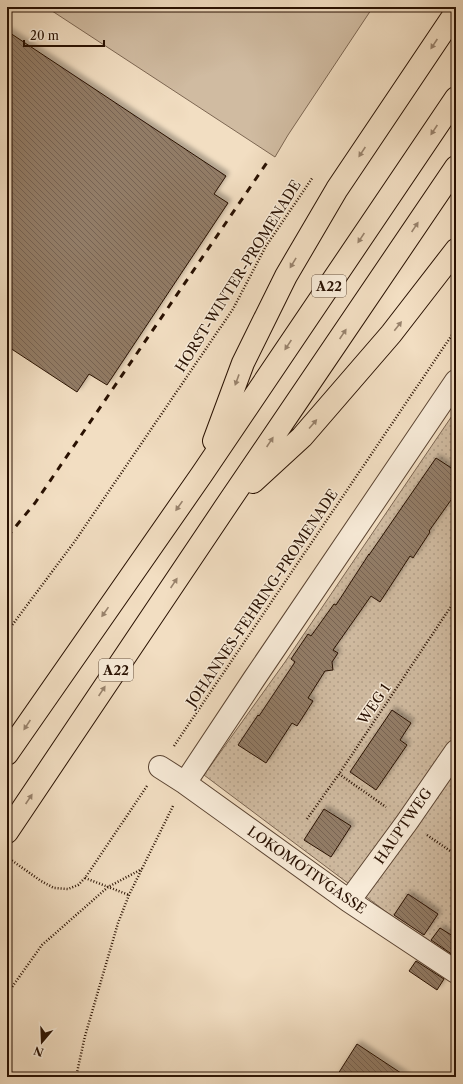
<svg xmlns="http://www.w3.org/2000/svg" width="463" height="1084" viewBox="0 0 463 1084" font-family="'Libre Caslon Text',serif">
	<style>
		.grass { fill: #d0bba1; stroke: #7c6652 }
		.park { fill: url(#park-dots); stroke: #7c6652 }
		.building { fill: url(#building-back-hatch); stroke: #291102; filter: url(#shadow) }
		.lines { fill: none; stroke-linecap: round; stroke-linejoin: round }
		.minor-casing { stroke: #5b4432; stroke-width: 24 }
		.highway-casing { stroke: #291102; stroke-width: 24 }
		.path { stroke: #291102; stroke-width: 2.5; stroke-dasharray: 1 2; stroke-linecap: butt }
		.minor { stroke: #f7ead7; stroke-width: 22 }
		.highway { stroke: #f2dec2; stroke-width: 22 }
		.rail { stroke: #291102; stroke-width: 3; stroke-dasharray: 7 7; stroke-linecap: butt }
		.oneway { fill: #98826c }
		.labels { text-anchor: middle; stroke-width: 3; stroke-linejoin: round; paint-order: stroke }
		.shield { fill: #f7ead7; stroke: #675242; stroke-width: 1 }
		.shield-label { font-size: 13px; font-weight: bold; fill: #291102 }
		.street-label { font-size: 14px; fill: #291102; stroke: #f7ead7 }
	</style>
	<defs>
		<pattern id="park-dots" width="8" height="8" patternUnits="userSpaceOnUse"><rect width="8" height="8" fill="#d0bba1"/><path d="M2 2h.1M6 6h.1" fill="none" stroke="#b3a089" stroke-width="1.8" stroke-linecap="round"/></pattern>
		<pattern id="building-back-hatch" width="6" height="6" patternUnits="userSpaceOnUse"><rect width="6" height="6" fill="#927c66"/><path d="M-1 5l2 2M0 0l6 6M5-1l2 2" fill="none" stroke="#776452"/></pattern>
		<filter id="shadow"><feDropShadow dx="3.5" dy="-3.5" stdDeviation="2" flood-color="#0004"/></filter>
	</defs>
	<rect width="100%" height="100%" fill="#f2dec2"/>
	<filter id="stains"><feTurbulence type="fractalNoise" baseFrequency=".005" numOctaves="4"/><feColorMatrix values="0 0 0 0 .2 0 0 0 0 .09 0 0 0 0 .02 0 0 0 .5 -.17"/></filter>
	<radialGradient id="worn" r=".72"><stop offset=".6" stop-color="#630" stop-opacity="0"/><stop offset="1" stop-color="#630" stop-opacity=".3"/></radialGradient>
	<path class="grass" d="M46,7H373L288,135L275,157Z"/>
	<path class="park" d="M456,410V958L389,914L204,775L285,662Z"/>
	<path class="building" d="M7,31L226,176L214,194L228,203L107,385L89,374L77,392L7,346Z
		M436,458L456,471V493L429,531L430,532L413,558L410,556L380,602L371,596L333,650L338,653L332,662L333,670L325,671L308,698L313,701L297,726L292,723L266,763L238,745L258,715L259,716L295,662L291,659L308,634L311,636L334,604L336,605L369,554V555Z
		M392,710L411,723L400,740L407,745L376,790L350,772Z
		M324,809L351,826L331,857L304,840Z
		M408,894L438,914L424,935L394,915Z
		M440,928L456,938V957L431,940Z
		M416,961L444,979L437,990L409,971Z
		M357,1044L407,1077H336Z"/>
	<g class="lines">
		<defs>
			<path id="minor" d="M160,767L185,783L349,901L456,972
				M185,783L254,679L456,381
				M349,901L407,822L456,751"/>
			<path id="highway" d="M214,441L243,363L286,276L337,189L456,12
				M253,482L302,437L391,334L456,250
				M7,754L202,474L456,98
				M7,832L224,509L456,167"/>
		</defs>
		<use href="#minor" class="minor-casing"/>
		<use href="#highway" class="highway-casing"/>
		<path class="path" d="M7,632L75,541L233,309L266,246L313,177
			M174,746L456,329
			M339,774L386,807
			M307,819L339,774L456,599
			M427,835L456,855
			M7,857L41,881L54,888L68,889L78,885L85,878L147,786
			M85,878L129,895
			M7,994L42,945L108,887L142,869
			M76,1077L85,1036L118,923L129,895L173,806"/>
		<use href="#minor" class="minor"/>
		<use href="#highway" class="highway"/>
		<path class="rail" d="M7,537L35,503L268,161"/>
	</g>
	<defs><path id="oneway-solid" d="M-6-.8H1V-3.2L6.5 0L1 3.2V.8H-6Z"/></defs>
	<g class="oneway">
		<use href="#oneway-solid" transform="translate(434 44) rotate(124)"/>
		<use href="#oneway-solid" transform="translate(434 130) rotate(124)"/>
		<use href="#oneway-solid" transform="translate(362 152) rotate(124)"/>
		<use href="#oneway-solid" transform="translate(415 227) rotate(-56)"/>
		<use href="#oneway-solid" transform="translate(361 238) rotate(124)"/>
		<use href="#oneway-solid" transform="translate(293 263) rotate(121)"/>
		<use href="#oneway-solid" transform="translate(398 326) rotate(-52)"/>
		<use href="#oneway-solid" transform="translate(343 334) rotate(-56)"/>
		<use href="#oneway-solid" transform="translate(288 345) rotate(124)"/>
		<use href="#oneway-solid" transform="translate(237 380) rotate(110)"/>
		<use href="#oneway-solid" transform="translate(313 424) rotate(-49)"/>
		<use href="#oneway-solid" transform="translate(270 442) rotate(-56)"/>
		<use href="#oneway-solid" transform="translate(179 506) rotate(125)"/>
		<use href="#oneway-solid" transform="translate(174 583) rotate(-56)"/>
		<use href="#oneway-solid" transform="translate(105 612) rotate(125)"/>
		<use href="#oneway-solid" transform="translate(102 691) rotate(-56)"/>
		<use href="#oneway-solid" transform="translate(27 725) rotate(124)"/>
		<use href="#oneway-solid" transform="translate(29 799) rotate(-56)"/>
	</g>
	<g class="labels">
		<g class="shield">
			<rect x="312" y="275" width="34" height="22" rx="3"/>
			<rect x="99" y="659" width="34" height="22" rx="3"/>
		</g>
		<g class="shield-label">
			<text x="329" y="291">A22</text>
			<text x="116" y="675">A22</text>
		</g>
		<g class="street-label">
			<text transform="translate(238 276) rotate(-58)" y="5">HORST-WINTER-PROMENADE</text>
			<text transform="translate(262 598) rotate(-56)" y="5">JOHANNES-FEHRING-PROMENADE</text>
			<text transform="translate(374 704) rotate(-56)" y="5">WEG 1</text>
			<text transform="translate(403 826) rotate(-55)" y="5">HAUPTWEG</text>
			<text transform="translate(307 870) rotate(35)" y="5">LOKOMOTIVGASSE</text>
		</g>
	</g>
	<rect width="463" height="1084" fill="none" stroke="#f2dec2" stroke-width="24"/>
	<rect x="8" y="8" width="447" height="1068" fill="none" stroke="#291102" stroke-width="2"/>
	<rect x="12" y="12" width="439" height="1060" fill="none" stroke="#291102"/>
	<g transform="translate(42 1042) rotate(199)" stroke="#f7ead7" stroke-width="3" paint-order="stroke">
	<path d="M0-3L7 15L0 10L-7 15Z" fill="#291102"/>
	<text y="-6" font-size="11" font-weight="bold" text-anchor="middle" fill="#291102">N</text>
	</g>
	<path d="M24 40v6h80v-6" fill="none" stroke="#291102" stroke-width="2"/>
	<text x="30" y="40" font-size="12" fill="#291102" stroke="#f7ead7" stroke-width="3" paint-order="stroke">20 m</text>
	<rect width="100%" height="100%" filter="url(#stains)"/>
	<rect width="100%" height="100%" fill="url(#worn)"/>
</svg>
